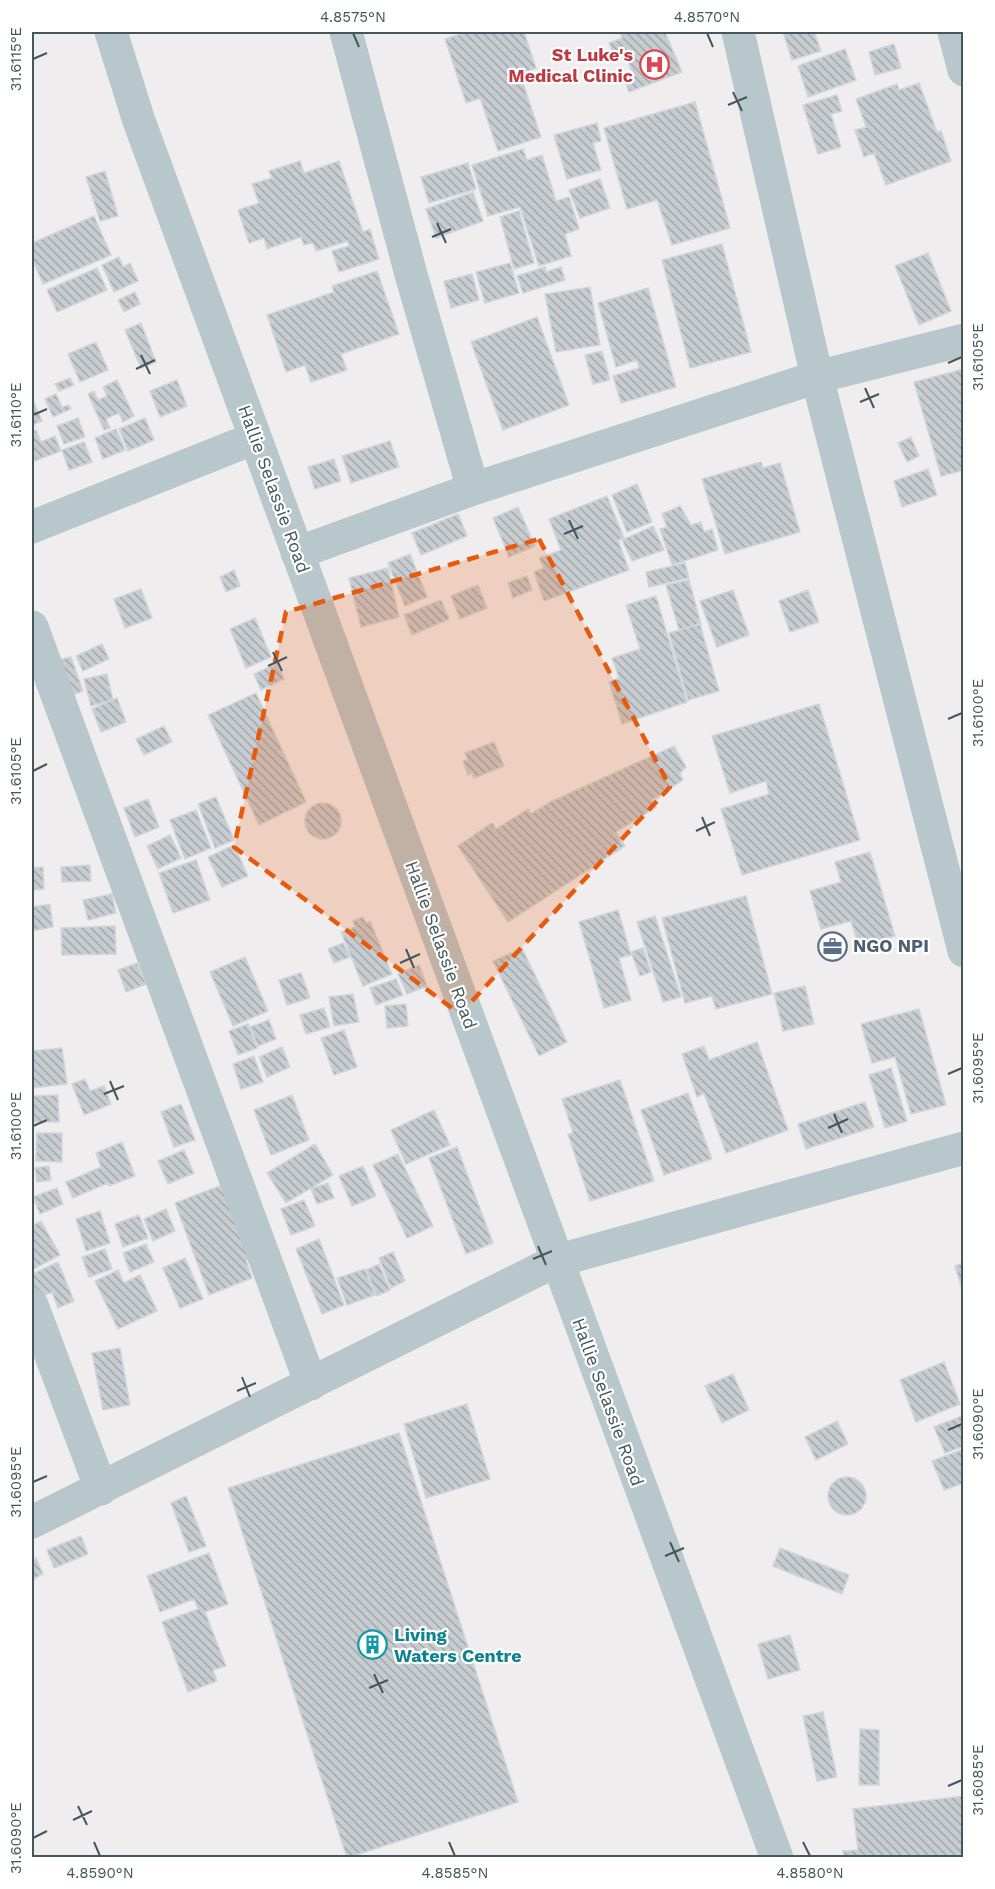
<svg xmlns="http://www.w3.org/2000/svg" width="995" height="1889" viewBox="0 0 995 1889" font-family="'Work Sans',sans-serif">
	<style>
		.building { fill: url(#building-back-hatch); stroke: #d1d6da; stroke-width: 1.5 }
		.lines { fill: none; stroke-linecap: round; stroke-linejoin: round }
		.street { stroke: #b8c7cc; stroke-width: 33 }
		.marked { fill: #e8590c; fill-opacity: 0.2; stroke: #e8590c; stroke-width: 4.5; stroke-dasharray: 12 8; stroke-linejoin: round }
		.ticks { fill: none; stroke: #45575c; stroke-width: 2 }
		.labels { text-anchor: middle; stroke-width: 4.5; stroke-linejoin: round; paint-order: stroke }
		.health-label { font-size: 18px; font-weight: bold; fill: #be3a42; stroke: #fff; text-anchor: end }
		.street-label { font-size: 18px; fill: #45575c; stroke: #fff }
		.service-label { font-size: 18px; font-weight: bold; fill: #4e5e75; stroke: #fff; text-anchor: start }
		.culture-label { font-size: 18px; font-weight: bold; fill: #0d838f; stroke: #fff; text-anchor: start }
		.neatline { fill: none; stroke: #45575c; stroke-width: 2 }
		.ticks-label { font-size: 15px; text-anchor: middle; fill: #45575c }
	</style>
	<defs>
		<pattern id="building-back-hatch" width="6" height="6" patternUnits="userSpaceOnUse" patternTransform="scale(1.5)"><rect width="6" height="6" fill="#c7ccd1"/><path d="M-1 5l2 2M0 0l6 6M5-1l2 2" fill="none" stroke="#a3a8ad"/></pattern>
	</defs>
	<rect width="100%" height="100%" fill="#f0edee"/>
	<path class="building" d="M467,32H524L536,68L520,74L541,137L498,151L480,98L466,103L445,39Z
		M620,32H665L682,72L629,92L624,78L633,74L625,54L615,58L609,43L622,38Z
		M783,32H814L821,51L792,60Z
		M894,44L901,68L875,75L869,52Z
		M845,49L856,80L808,97L798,66Z
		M919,83L937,132L941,131L951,161L886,185L874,153L864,157L855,130L866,127L856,99L897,84L899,90Z
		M837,95L842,111L831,114L841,147L818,154L803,105Z
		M695,102L730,228L672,245L657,200L627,209L604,128Z
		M597,123L601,141L593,143L601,170L567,179L554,135Z
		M523,149L527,160L542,155L556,201L569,197L579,229L565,234L571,256L539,266L520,207L488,216L472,165Z
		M300,161L304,173L339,161L363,232L370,229L379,259L339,272L332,251L349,246L348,241L316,251L313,243L304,245L301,237L267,249L264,238L249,243L238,210L259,203L252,184L272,178L269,171Z
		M468,163L476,189L429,203L421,177Z
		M105,171L118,216L100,221L86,177Z
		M600,179L610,208L580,218L569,190Z
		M473,192L483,221L436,238L426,209Z
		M519,211L534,263L514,269L500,217Z
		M94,216L111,255L43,284L32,258V243Z
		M722,244L751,352L690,368L662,260Z
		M928,253L951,311L919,325L895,266Z
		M119,257L123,267L130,263L138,281L114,292L102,265Z
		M510,263L519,293L485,303L476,272Z
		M545,267L546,272L561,267L565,280L523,293L517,276Z
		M97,268L107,290L57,312L47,290Z
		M377,271L399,334L341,354L347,370L311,382L305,365L286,372L267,315L334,292L332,286Z
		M472,274L479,300L451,308L444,281Z
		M590,287L600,345L556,352L545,294Z
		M648,288L676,387L621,403L613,376L639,368L637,360L616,367L598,303Z
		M135,292L140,304L124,312L118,300Z
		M537,317L569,405L503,430L471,342Z
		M141,323L156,362L141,368L125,330Z
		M96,342L108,370L80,382L68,354Z
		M602,351L610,380L593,384L585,355Z
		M964,369V470L941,476L914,382Z
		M70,378L74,385L59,391L55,384Z
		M117,380L134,416L123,422L119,413L106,419L110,428L104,430L88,394L94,391L98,400L107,396L103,387Z
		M177,380L187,406L160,417L150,391Z
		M56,394L62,407L69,405L71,409L53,417L45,399Z
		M32,398L42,421L32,425Z
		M78,418L85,437L64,444L57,426Z
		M145,418L154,440L128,451L119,429Z
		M116,429L125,450L103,459L95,438Z
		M36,430L41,442L55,436L61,451L35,461L32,451V432Z
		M911,437L919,456L907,462L898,443Z
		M390,441L399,467L351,483L342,456Z
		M84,442L92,462L69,470L62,450Z
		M334,459L341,481L315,489L308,467Z
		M761,462L763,468L780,463L800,532L725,554L702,479Z
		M928,469L937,495L902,507L894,481Z
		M637,484L652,522L627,532L612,495Z
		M607,496L624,538L618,540L629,570L544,601L534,572L544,568L539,558L561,550L549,519Z
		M680,506L691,525L701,522L704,532L712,529L718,550L672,565L660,529L667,527L662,514Z
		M518,507L535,546L509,557L493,518Z
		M458,514L467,536L421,555L412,533Z
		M653,526L664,550L632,561L622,540Z
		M410,554L427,597L405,606L388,563Z
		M685,563L689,578L649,587L646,572Z
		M388,568L399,617L361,627L349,578Z
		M234,570L240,586L226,592L220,577Z
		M527,576L532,590L513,598L508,583Z
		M689,580L701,624L679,630L666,585Z
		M478,585L487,608L460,619L451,596Z
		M141,589L152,618L125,628L114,599Z
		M733,590L749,635L717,647L700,601Z
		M808,590L819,622L790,632L779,601Z
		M656,596L687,702L622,724L609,682L619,678L612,658L640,649L626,605Z
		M441,600L449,619L412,635L404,615Z
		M255,618L271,657L246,668L230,629Z
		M700,624L719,691L688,700L669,633Z
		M102,644L109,659L83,671L76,656Z
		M71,657L83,691L70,696L58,660Z
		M277,663L284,679L261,690L254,674Z
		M107,674L113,700L117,698L126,722L101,732L92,709L112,700L91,706L84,679Z
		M256,693L306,802L259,825L208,715Z
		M819,704L860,840L742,875L721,809L769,794L766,781L730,793L712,736Z
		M164,726L172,742L144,755L136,739Z
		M494,742L504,766L474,778L472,773L468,775L463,761L468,760L465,753Z
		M674,746L686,767L680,773L683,780L652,800L656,807L616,832L625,846L508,922L458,846L492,823L496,829L528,809L531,814L550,802Z
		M216,797L234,840L215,848L198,804Z
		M148,799L159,827L135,837L124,808Z
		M305 821a18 18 0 1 1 36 0a18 18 0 1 1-36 0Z
		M196,810L211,848L185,859L170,820Z
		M170,835L181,858L158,869L147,846Z
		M234,845L248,876L222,887L208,857Z
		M870,852L895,936L859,947L851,921L821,929L810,891L841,882L835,862Z
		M196,860L210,900L173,913L159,873Z
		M90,865L91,881L62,882L61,867Z
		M43,867L44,889L32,890V868Z
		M112,894L116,913L88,920L83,900Z
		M746,896L772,994L716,1009L712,996L685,1003L662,918Z
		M50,904L53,927L32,931V907Z
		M618,910L631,955L619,958L631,1000L604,1008L579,922Z
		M655,916L681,997L663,1002L637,922Z
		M363,917L366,923L370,921L392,974L363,986L341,932L355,927L353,921Z
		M115,926L116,954L62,955L61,928Z
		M343,943L350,957L334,963L328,949Z
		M522,948L567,1042L539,1056L493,961Z
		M643,948L651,972L640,976L631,952Z
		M245,957L268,1011L233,1026L210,972Z
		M137,963L146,984L126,992L118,970Z
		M419,965L427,986L407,994L398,974Z
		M301,973L310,998L287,1005L279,980Z
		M396,979L403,995L376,1005L370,988Z
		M805,986L814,1024L783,1031L774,993Z
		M353,994L359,1022L334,1026L329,997Z
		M406,1004L408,1026L387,1028L385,1006Z
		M324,1008L330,1027L306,1034L300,1015Z
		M919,1009L946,1105L911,1114L895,1057L872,1063L861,1024Z
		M269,1020L276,1039L258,1046L250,1027Z
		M248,1024L257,1048L238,1055L229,1031Z
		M344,1030L357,1067L334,1075L321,1038Z
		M757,1042L788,1130L726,1153L704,1093L697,1097L682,1054L704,1046L709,1060Z
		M282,1047L290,1067L267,1077L259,1057Z
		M62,1048L67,1084L32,1088V1051Z
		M254,1056L263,1082L241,1089L233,1064Z
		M891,1068L907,1121L885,1128L869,1075Z
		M85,1079L90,1091L104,1086L111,1104L84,1115L72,1084Z
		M620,1080L654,1181L590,1201L568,1134L573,1133L562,1099Z
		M688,1093L712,1159L664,1175L641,1110Z
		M58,1095L59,1122H32V1096Z
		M292,1095L309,1140L271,1155L254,1110Z
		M865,1102L874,1127L806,1149L798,1124Z
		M181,1104L195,1140L174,1147L161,1112Z
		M434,1110L450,1145L406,1164L391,1130Z
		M37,1133H62V1162L36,1161Z
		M122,1142L135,1176L109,1186L108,1183L73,1198L66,1182L101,1167L96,1153Z
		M315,1144L333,1175L286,1203L267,1173Z
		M457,1147L493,1243L466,1254L429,1158Z
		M184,1150L194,1173L168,1184L158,1161Z
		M398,1154L433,1226L407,1238L373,1165Z
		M49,1166L51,1180L37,1182L35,1168Z
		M363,1166L376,1196L352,1206L339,1176Z
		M230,1182L257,1257L246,1260L252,1278L209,1295L175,1203Z
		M328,1183L334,1198L317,1204L311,1189Z
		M57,1188L63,1204L40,1214L33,1197Z
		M304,1200L315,1226L291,1235L281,1209Z
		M166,1209L175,1231L153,1241L144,1219Z
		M100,1211L110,1243L86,1251L76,1219Z
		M139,1215L148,1238L123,1247L115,1224Z
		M41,1221L60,1255L32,1270V1226Z
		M319,1239L344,1305L322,1314L296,1249Z
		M146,1244L154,1262L130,1272L123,1253Z
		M105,1249L112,1269L89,1277L82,1257Z
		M393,1252L405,1281L391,1288L379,1258Z
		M185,1258L203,1299L180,1308L163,1268Z
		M58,1262L74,1301L58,1308L52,1292L36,1299L32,1290V1274Z
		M964,1263V1296L955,1266Z
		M379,1264L390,1290L377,1296L366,1270Z
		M365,1269L375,1295L347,1305L337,1278Z
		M118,1270L124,1283L140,1275L157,1311L118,1329L95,1281Z
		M120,1348L130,1405L103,1410L92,1353Z
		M944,1362L960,1404L916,1422L900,1380Z
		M733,1374L749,1410L722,1423L705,1386Z
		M467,1404L490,1479L426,1498L404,1424Z
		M964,1415V1446L945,1453L934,1427Z
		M837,1421L848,1444L816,1460L805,1437Z
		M399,1433L518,1802L347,1858L228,1488Z
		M964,1449V1483L944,1490L932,1461Z
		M828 1496a19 19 0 1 1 38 0a19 19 0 1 1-38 0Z
		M186,1496L206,1546L189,1552L171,1503Z
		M81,1536L88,1554L54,1568L47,1550Z
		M780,1548L849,1575L842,1594L773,1566Z
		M209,1553L228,1604L205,1612L226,1666L213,1670L217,1681L188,1692L162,1622L198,1609L194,1599L160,1612L147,1576Z
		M36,1558L43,1574L32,1580V1560Z
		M790,1635L800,1670L768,1679L758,1644Z
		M823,1712L837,1777L817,1781L803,1716Z
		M860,1729L879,1730V1785H859Z
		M964,1796V1858H844L843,1851L858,1850L853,1809Z"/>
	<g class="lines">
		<path class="street" d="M111,32L139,121L777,1858
			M346,32L412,278L473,489
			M738,32L817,377L964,951
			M954,32L964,70
			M32,527L255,438
			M297,553L473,489L817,377L964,340
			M32,627L311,1384
			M32,1305L101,1489
			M32,1522L556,1261L964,1148"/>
	</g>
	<path class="marked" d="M539,539L670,787L460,1014L234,847L286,612Z"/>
	<path class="ticks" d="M353,33L359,47M707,33L713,47M33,59L47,53M733,92L742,111M728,105L747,97M437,223L446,243M432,237L451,229M141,355L150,374M948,363L962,357M136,369L155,360M865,388L874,408M860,402L879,394M33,415L47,409M569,520L578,539M564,534L583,526M273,652L282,671M268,666L287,657M948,719L962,713M33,771L47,764M702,817L710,836M696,831L715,822M406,949L414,968M400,963L420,954M948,1074L962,1068M110,1081L118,1100M104,1094L124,1086M834,1114L842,1133M33,1126L47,1120M828,1128L848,1119M538,1246L546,1265M533,1259L552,1251M242,1377L250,1397M237,1391L256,1383M948,1430L962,1424M33,1482L47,1476M670,1542L679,1562M665,1556L684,1548M374,1674L383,1693M369,1688L388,1680M948,1786L962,1780M78,1806L87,1825M73,1820L92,1811M33,1838L47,1831M94,1842L100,1856M449,1842L455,1856M803,1842L810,1856"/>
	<defs>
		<symbol id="hospital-ring" viewBox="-11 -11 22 22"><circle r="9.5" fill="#fff" stroke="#e0444e" stroke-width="1.5"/><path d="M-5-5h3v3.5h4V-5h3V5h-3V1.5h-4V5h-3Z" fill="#e0444e"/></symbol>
		<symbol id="office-ring" viewBox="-11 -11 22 22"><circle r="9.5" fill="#fff" stroke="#5c6f8a" stroke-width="1.5"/><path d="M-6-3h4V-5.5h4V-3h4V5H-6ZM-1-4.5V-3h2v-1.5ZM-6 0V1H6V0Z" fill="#5c6f8a"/></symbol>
		<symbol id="building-ring" viewBox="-11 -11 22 22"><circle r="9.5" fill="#fff" stroke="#0f9aa8" stroke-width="1.5"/><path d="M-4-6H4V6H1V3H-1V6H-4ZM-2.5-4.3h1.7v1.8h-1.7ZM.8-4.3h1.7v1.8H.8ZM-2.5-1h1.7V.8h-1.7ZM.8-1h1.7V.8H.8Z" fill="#0f9aa8"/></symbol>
	</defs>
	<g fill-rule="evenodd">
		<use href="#hospital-ring" x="638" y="48" width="33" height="33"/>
		<use href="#office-ring" x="816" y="930" width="33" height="33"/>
		<use href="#building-ring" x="356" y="1628" width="33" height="33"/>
	</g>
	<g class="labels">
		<g class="health-label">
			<text x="633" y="61">St Luke's<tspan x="633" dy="21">Medical Clinic</tspan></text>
		</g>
		<g class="street-label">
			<text transform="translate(274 489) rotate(70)" y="6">Hallie Selassie Road</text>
			<text transform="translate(441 945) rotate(70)" y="6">Hallie Selassie Road</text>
			<text transform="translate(608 1402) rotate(70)" y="6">Hallie Selassie Road</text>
		</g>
		<g class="service-label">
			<text x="853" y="952">NGO NPI</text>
		</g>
		<g class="culture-label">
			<text x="394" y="1641">Living<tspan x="394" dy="21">Waters Centre</tspan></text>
		</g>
	</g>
	<rect width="995" height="1889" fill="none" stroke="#ffffff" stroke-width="66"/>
	<rect x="33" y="33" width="929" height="1823" class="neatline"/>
	<g class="ticks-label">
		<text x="353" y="22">4.8575°N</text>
		<text x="707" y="22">4.8570°N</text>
		<text transform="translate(16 59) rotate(-90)" y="5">31.6115°E</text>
		<text transform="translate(978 357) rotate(-90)" y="5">31.6105°E</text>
		<text transform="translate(16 415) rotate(-90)" y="5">31.6110°E</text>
		<text transform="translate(978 713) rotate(-90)" y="5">31.6100°E</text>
		<text transform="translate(16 771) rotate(-90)" y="5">31.6105°E</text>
		<text transform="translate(978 1068) rotate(-90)" y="5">31.6095°E</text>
		<text transform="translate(16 1126) rotate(-90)" y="5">31.6100°E</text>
		<text transform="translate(978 1424) rotate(-90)" y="5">31.6090°E</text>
		<text transform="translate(16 1482) rotate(-90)" y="5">31.6095°E</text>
		<text transform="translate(978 1780) rotate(-90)" y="5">31.6085°E</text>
		<text transform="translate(16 1838) rotate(-90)" y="5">31.6090°E</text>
		<text x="100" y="1878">4.8590°N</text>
		<text x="455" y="1878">4.8585°N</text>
		<text x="810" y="1878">4.8580°N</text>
	</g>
</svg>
